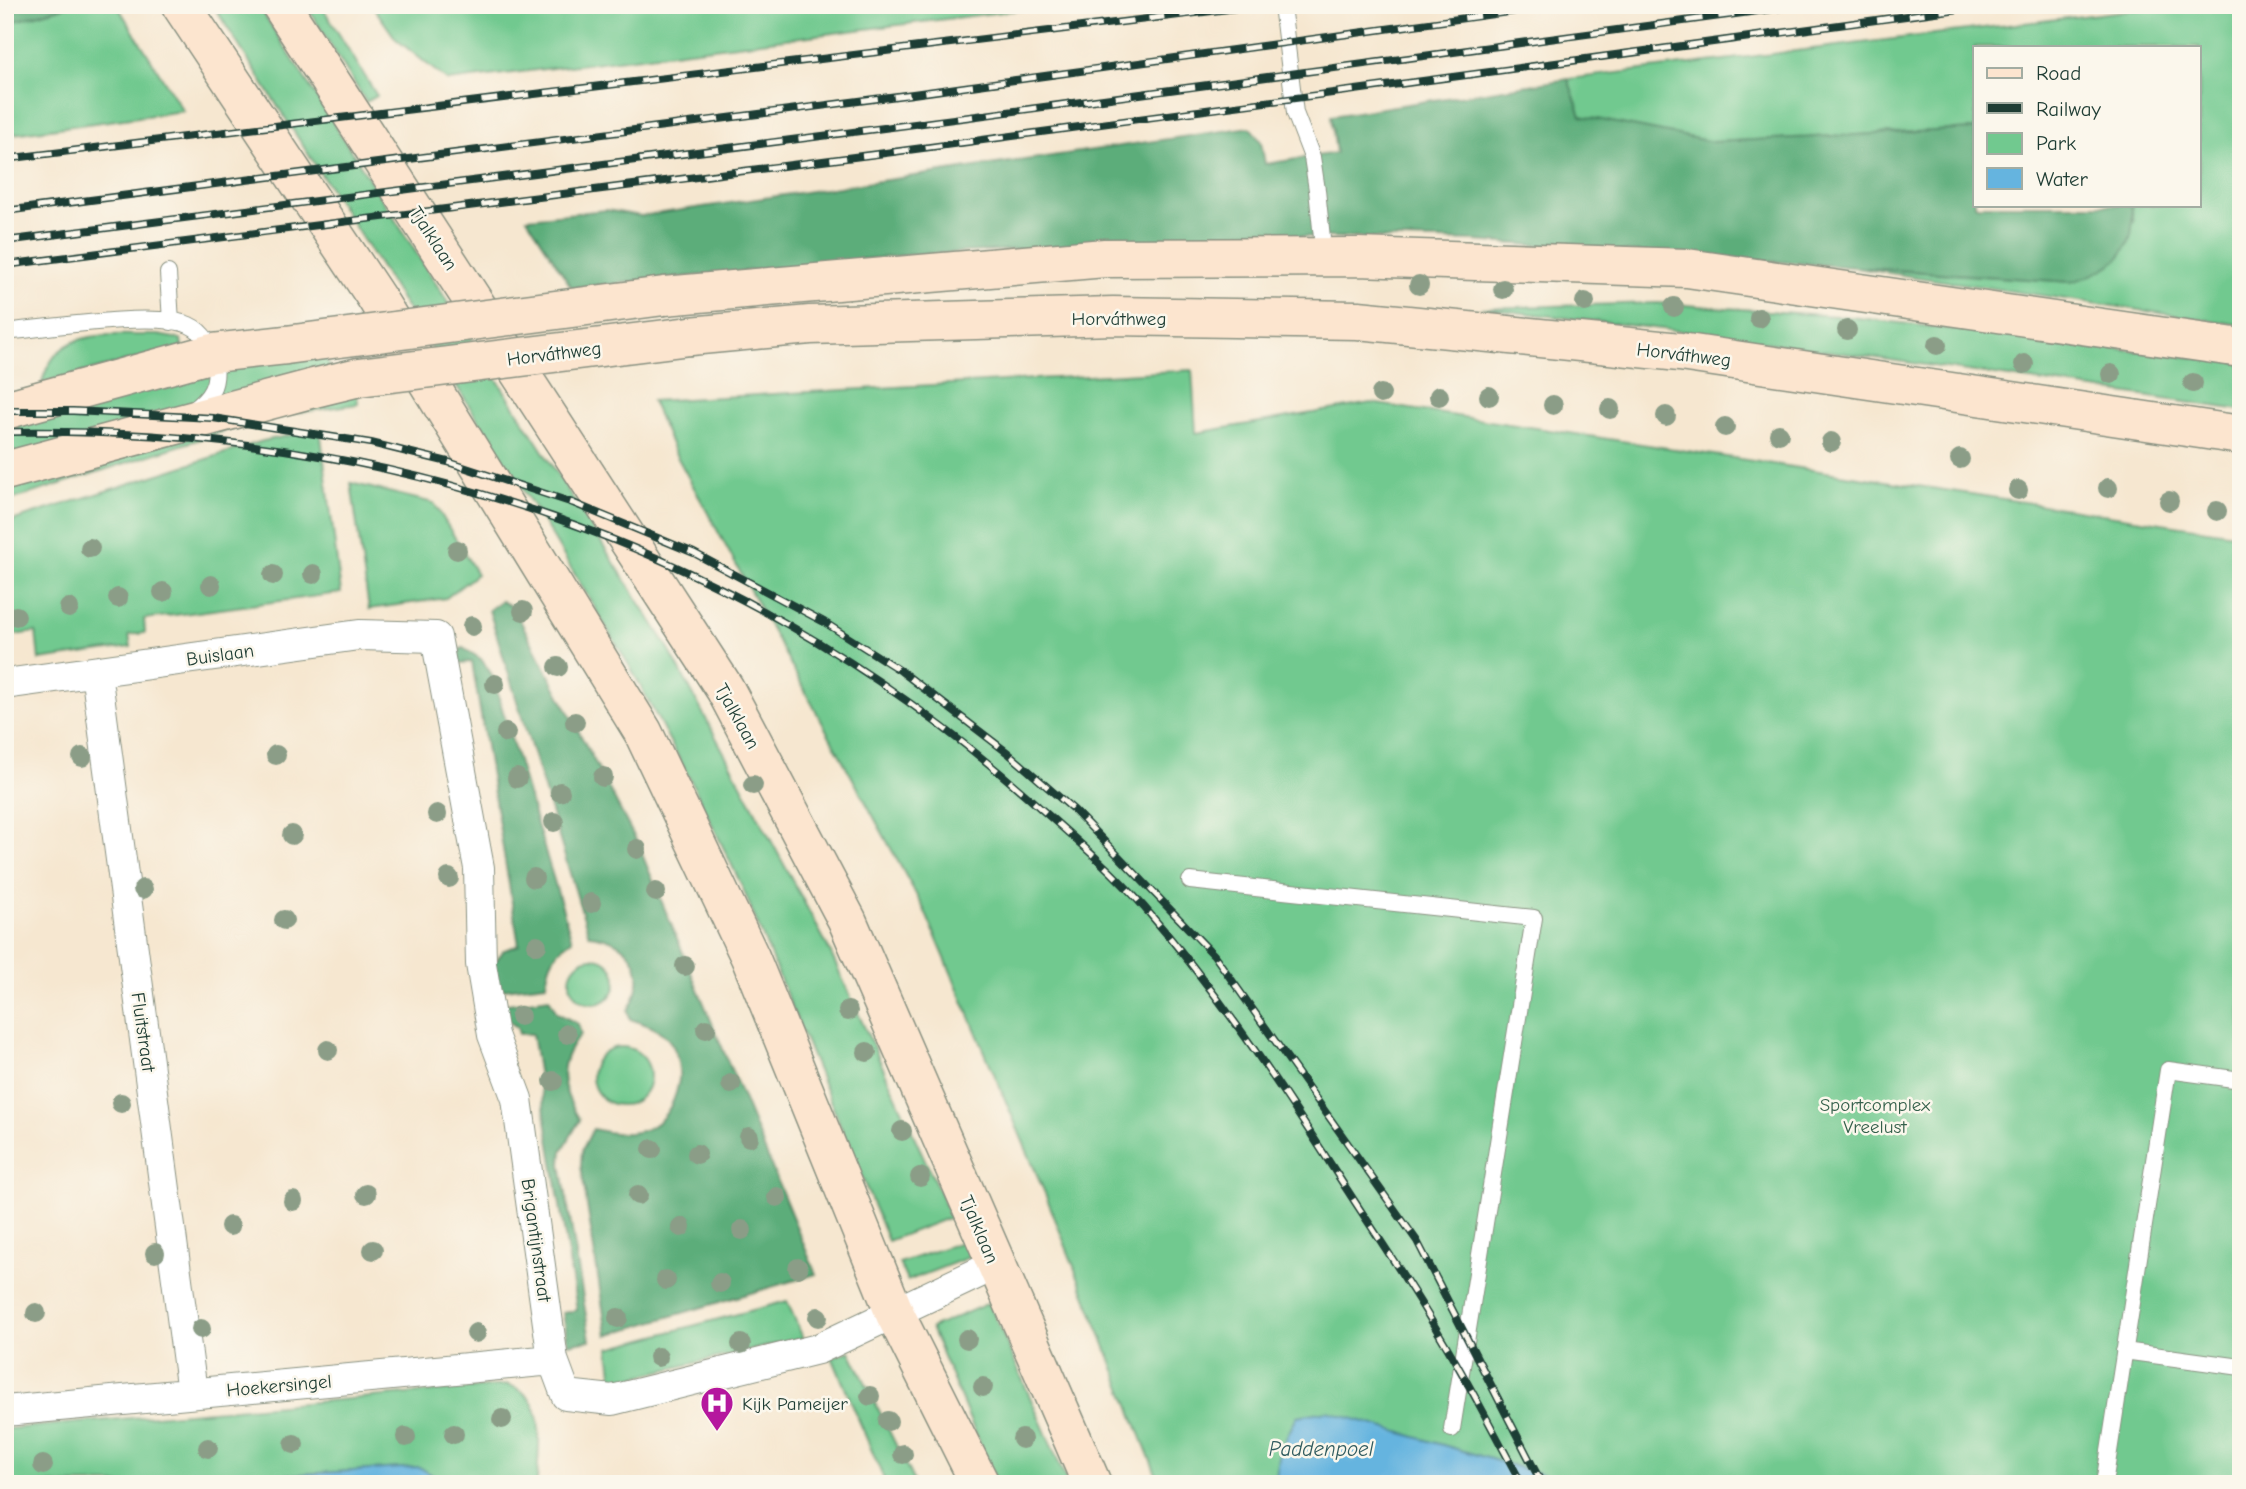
<svg xmlns="http://www.w3.org/2000/svg" width="2246" height="1489" viewBox="0 0 2246 1489" font-family="'Comic Neue',sans-serif">
	<style>
		.green { fill: #71c98f; stroke: #488362; stroke-width: 2 }
		.forest { fill: #5cad7a; stroke: #3e7557; stroke-width: 2 }
		.water { fill: #65b4df; stroke: #42788a; stroke-width: 2 }
		.lines { fill: none; stroke-linecap: round; stroke-linejoin: round }
		.lane-casing { stroke: #8a9282; stroke-width: 18 }
		.street-casing { stroke: #8a9282; stroke-width: 32 }
		.secondary-casing { stroke: #8a9282; stroke-width: 41 }
		.lane { stroke: #fff; stroke-width: 16 }
		.street { stroke: #fff; stroke-width: 30 }
		.secondary { stroke: #fce5cf; stroke-width: 38 }
		.rail-casing { stroke: #1f3d34; stroke-width: 8 }
		.rail { stroke: #fbf7ec; stroke-width: 5; stroke-dasharray: 16; stroke-linecap: butt }
		.secondary-bridge-casing { stroke: #8a9282; stroke-width: 41; stroke-linecap: butt }
		.secondary-bridge { stroke: #fce5cf; stroke-width: 38 }
		.tree { fill: #8b9d87 }
		.labels { text-anchor: middle; stroke-width: 5; stroke-linejoin: round; paint-order: stroke }
		.street-label { font-size: 19px; fill: #1f3d34; stroke: #fbf7ec }
		.park-label { font-size: 19px; fill: #34604b; stroke: #fbf7ec }
		.poi-label { font-size: 19px; fill: #1f3d34; stroke: #fbf7ec; text-anchor: start }
		.water-label { font-size: 21px; font-style: italic; fill: #305b5f; stroke: #fbf7ec }
	</style>
	<rect width="100%" height="100%" fill="#fbf7ec"/>
	<filter id="ink" filterUnits="userSpaceOnUse"><feTurbulence type="fractalNoise" baseFrequency=".0143" numOctaves="2"/><feDisplacementMap in="SourceGraphic" scale="14" xChannelSelector="R" yChannelSelector="G"/><feConvolveMatrix kernelMatrix="1 2 1 2 8 2 1 2 1" color-interpolation-filters="sRGB"/></filter>
	<filter id="wash" filterUnits="userSpaceOnUse"><feTurbulence type="fractalNoise" baseFrequency=".00686" numOctaves="4" result="noise"/><feDisplacementMap in="SourceGraphic" scale="28" xChannelSelector="R" yChannelSelector="G"/><feGaussianBlur stdDeviation="1.57" result="paint"/><feColorMatrix in="noise" values="0 0 0 0 0 0 0 0 0 0 0 0 0 0 0 0 0 1.4 0 .05"/><feComposite in="paint" operator="in"/></filter>
	<g filter="url(#wash)">
		<rect width="100%" height="100%" fill="#f6e7d0"/>
		<path class="green" d="M71,5H117L183,111L5,135V24Z
			M213,5H258L666,644L827,945L951,1217L888,1241L741,884L692,783L633,672L546,526Z
			M306,5H321L377,96L366,102Z
			M372,5H1059L448,81L396,39Z
			M2172,5H2241V325L1856,268L2071,282L2134,222L2131,205H2199V47H1975V129L1713,142L1581,116L1568,79Z
			M1657,303L1850,317L2241,363V410L1722,336L1481,308Z
			M157,335L181,339L182,347L42,383C56,325 110,336 157,335Z
			M326,353L330,370L5,458V419L137,384Z
			M1192,370L1196,433L1371,403L2241,535V1484H1160L1044,1191L924,909L674,451L652,401Z
			M357,393L358,404L295,413L231,429L5,502V485Z
			M320,429L341,593L144,619L145,633L129,635L131,647L39,660L36,632L5,636V523L263,441Z
			M351,483L434,503L477,574L446,598L369,609Z
			M570 981a23 23 0 1 1 46 0a23 23 0 1 1-46 0Z
			M592 1076a29 29 0 1 1 58 0a29 29 0 1 1-58 0Z
			M964,1241L970,1257L907,1281L899,1263Z
			M787,1301L803,1338L613,1382L609,1348Z
			M989,1303L1068,1484H997L931,1328Z
			M850,1351L915,1484H886L832,1357Z
			M508,1385C551,1397 537,1447 537,1484H447L419,1467L136,1484H5V1429Z"/>
		<path class="forest" d="M5,5H71L5,24Z
			M1568,79L1581,116L1713,142L1975,129V205H2131C2139,252 2113,270 2071,282L1474,241L1288,236L908,255L572,288L527,218L606,210L641,216L1250,127L1261,142L1265,164L1336,153L1331,116Z
			M501,601L513,607L637,842L816,1274L607,1335L581,1166L582,1150L593,1129C636,1140 668,1131 678,1085C681,1074 678,1053 671,1043C662,1029 645,1024 630,1019L628,1010C652,972 632,939 589,935L489,610Z
			M463,648L481,659L492,675L572,940C554,952 549,962 546,984L497,990L492,966L504,950L519,945L472,662L459,663L457,651Z
			M549,998L557,1013L578,1024L581,1034C555,1064 560,1088 580,1120L562,1151L561,1164L590,1340L568,1344L563,1313L577,1310L532,1034H519L517,1027L500,1016V1005Z"/>
		<path class="water" d="M1327,1411L1576,1484H1275L1280,1451L1297,1416Z
			M419,1467L447,1484H136Z"/>
	</g>
	<g filter="url(#ink)">
		<g class="lines">
			<defs>
				<path id="lane" d="M1282,5L1295,113L1312,157L1317,190L1324,257
					M168,273L171,322
					M5,332C46,328 155,311 189,325C205,332 213,349 215,364C218,385 210,398 193,410
					M1190,881L1534,918L1452,1429
					M2124,1351L2241,1367
					M2104,1484L2168,1070L2241,1080"/>
				<path id="street" d="M96,672L192,1392
					M5,684L359,635L436,637L479,868L481,964L493,1035L517,1099L553,1360L566,1395L612,1400L818,1349L995,1265
					M5,1411L553,1360"/>
				<path id="secondary" d="M181,5L377,299L643,732L750,957L895,1314L980,1484
					M281,5L725,689L847,920L1092,1484
					M664,296L1105,258L1358,257L1687,268L2241,348
					M690,336L810,325L1113,316L1358,320L1680,352L2241,435
					M5,410L213,353L286,345
					M5,471L314,388"/>
			</defs>
			<use href="#lane" class="lane-casing"/>
			<use href="#street" class="street-casing"/>
			<use href="#secondary" class="secondary-casing"/>
			<use href="#lane" class="lane"/>
			<use href="#street" class="street"/>
			<use href="#secondary" class="secondary"/>
			<defs>
				<path id="rail" d="M5,159L1261,5
					M5,211L913,94L1560,5
					M5,241L977,116L1803,5
					M5,265L893,152L1988,5
					M5,411H73L213,418L371,443L448,462L573,503L694,553L824,622L901,671L1008,753L1074,810L1214,955L1417,1241L1542,1484
					M5,432C388,425 741,543 1030,799C1068,833 1110,868 1144,907C1216,990 1276,1079 1335,1171C1370,1226 1408,1280 1441,1337C1470,1385 1495,1435 1522,1484"/>
			</defs>
			<use href="#rail" class="rail-casing"/>
			<use href="#rail" class="rail"/>
			<defs>
				<path id="secondary-bridge" d="M286,345L664,296
					M314,388L359,377L690,336"/>
			</defs>
			<use href="#secondary-bridge" class="secondary-bridge-casing"/>
			<use href="#secondary-bridge" class="secondary-bridge"/>
		</g>
		<g class="tree">
			<circle cx="1419" cy="285" r="10"/>
			<circle cx="1503" cy="289" r="10"/>
			<circle cx="1585" cy="302" r="10"/>
			<circle cx="1674" cy="307" r="10"/>
			<circle cx="1759" cy="318" r="10"/>
			<circle cx="1847" cy="330" r="10"/>
			<circle cx="1937" cy="345" r="10"/>
			<circle cx="2024" cy="364" r="10"/>
			<circle cx="2111" cy="374" r="10"/>
			<circle cx="2193" cy="383" r="10"/>
			<circle cx="1381" cy="394" r="10"/>
			<circle cx="1439" cy="396" r="10"/>
			<circle cx="1489" cy="396" r="10"/>
			<circle cx="1553" cy="405" r="10"/>
			<circle cx="1610" cy="409" r="10"/>
			<circle cx="1666" cy="416" r="10"/>
			<circle cx="1725" cy="427" r="10"/>
			<circle cx="1779" cy="434" r="10"/>
			<circle cx="1831" cy="442" r="10"/>
			<circle cx="1960" cy="459" r="10"/>
			<circle cx="2108" cy="488" r="10"/>
			<circle cx="2018" cy="490" r="10"/>
			<circle cx="2169" cy="501" r="10"/>
			<circle cx="2217" cy="511" r="10"/>
			<circle cx="90" cy="548" r="10"/>
			<circle cx="457" cy="550" r="10"/>
			<circle cx="313" cy="574" r="10"/>
			<circle cx="273" cy="575" r="10"/>
			<circle cx="211" cy="585" r="10"/>
			<circle cx="163" cy="592" r="10"/>
			<circle cx="118" cy="598" r="10"/>
			<circle cx="69" cy="608" r="10"/>
			<circle cx="523" cy="611" r="10"/>
			<circle cx="16" cy="616" r="10"/>
			<circle cx="472" cy="626" r="10"/>
			<circle cx="558" cy="667" r="10"/>
			<circle cx="495" cy="684" r="10"/>
			<circle cx="575" cy="722" r="10"/>
			<circle cx="506" cy="733" r="10"/>
			<circle cx="276" cy="755" r="10"/>
			<circle cx="82" cy="757" r="10"/>
			<circle cx="603" cy="777" r="10"/>
			<circle cx="517" cy="778" r="10"/>
			<circle cx="753" cy="785" r="10"/>
			<circle cx="560" cy="792" r="10"/>
			<circle cx="437" cy="814" r="10"/>
			<circle cx="554" cy="822" r="10"/>
			<circle cx="292" cy="835" r="10"/>
			<circle cx="637" cy="849" r="10"/>
			<circle cx="449" cy="878" r="10"/>
			<circle cx="534" cy="878" r="10"/>
			<circle cx="143" cy="889" r="10"/>
			<circle cx="656" cy="892" r="10"/>
			<circle cx="591" cy="903" r="10"/>
			<circle cx="284" cy="920" r="10"/>
			<circle cx="537" cy="945" r="10"/>
			<circle cx="685" cy="966" r="10"/>
			<circle cx="848" cy="1011" r="10"/>
			<circle cx="520" cy="1016" r="10"/>
			<circle cx="706" cy="1029" r="10"/>
			<circle cx="567" cy="1034" r="10"/>
			<circle cx="328" cy="1050" r="10"/>
			<circle cx="867" cy="1052" r="10"/>
			<circle cx="553" cy="1081" r="10"/>
			<circle cx="731" cy="1084" r="10"/>
			<circle cx="121" cy="1103" r="10"/>
			<circle cx="902" cy="1131" r="10"/>
			<circle cx="749" cy="1137" r="10"/>
			<circle cx="652" cy="1149" r="10"/>
			<circle cx="697" cy="1154" r="10"/>
			<circle cx="920" cy="1177" r="10"/>
			<circle cx="366" cy="1194" r="10"/>
			<circle cx="638" cy="1195" r="10"/>
			<circle cx="777" cy="1197" r="10"/>
			<circle cx="293" cy="1201" r="10"/>
			<circle cx="230" cy="1226" r="10"/>
			<circle cx="681" cy="1227" r="10"/>
			<circle cx="742" cy="1230" r="10"/>
			<circle cx="373" cy="1250" r="10"/>
			<circle cx="155" cy="1253" r="10"/>
			<circle cx="798" cy="1268" r="10"/>
			<circle cx="666" cy="1280" r="10"/>
			<circle cx="720" cy="1283" r="10"/>
			<circle cx="36" cy="1313" r="10"/>
			<circle cx="818" cy="1317" r="10"/>
			<circle cx="618" cy="1318" r="10"/>
			<circle cx="201" cy="1329" r="10"/>
			<circle cx="476" cy="1333" r="10"/>
			<circle cx="967" cy="1339" r="10"/>
			<circle cx="741" cy="1344" r="10"/>
			<circle cx="658" cy="1357" r="10"/>
			<circle cx="983" cy="1387" r="10"/>
			<circle cx="870" cy="1396" r="10"/>
			<circle cx="502" cy="1419" r="10"/>
			<circle cx="888" cy="1421" r="10"/>
			<circle cx="454" cy="1434" r="10"/>
			<circle cx="406" cy="1437" r="10"/>
			<circle cx="1022" cy="1439" r="10"/>
			<circle cx="294" cy="1444" r="10"/>
			<circle cx="208" cy="1448" r="10"/>
			<circle cx="903" cy="1454" r="10"/>
			<circle cx="43" cy="1465" r="10"/>
		</g>
	</g>
	<defs>
		<symbol id="hospital-pin" viewBox="-11 -11 22 30"><path d="M0 17L-7.5 6A9.5 9.5 0 1 1 7.5 6Z" fill="#b5179e" stroke="#fbf7ec"/><path d="M-5-5h3v3.5h4V-5h3V5h-3V1.5h-4V5h-3Z" fill="#fff"/></symbol>
	</defs>
	<g fill-rule="evenodd">
		<use href="#hospital-pin" x="698" y="1384" width="38" height="52"/>
	</g>
	<g class="labels">
		<g class="street-label">
			<text transform="translate(434 238) rotate(57)" y="7">Tjalklaan</text>
			<text x="1119" y="325">Horváthweg</text>
			<text transform="translate(554 353) rotate(-7)" y="7">Horváthweg</text>
			<text transform="translate(1684 354) rotate(7)" y="7">Horváthweg</text>
			<text transform="translate(220 654) rotate(-8)" y="7">Buislaan</text>
			<text transform="translate(738 716) rotate(61)" y="7">Tjalklaan</text>
			<text transform="translate(144 1032) rotate(82)" y="7">Fluitstraat</text>
			<text transform="translate(980 1229) rotate(67)" y="7">Tjalklaan</text>
			<text transform="translate(537 1240) rotate(82)" y="7">Brigantijnstraat</text>
			<text transform="translate(279 1385) rotate(-5)" y="7">Hoekersingel</text>
		</g>
		<g class="park-label">
			<text x="1875" y="1111">Sportcomplex<tspan x="1875" dy="22">Vreelust</tspan></text>
		</g>
		<g class="poi-label">
			<text x="742" y="1410">Kijk Pameijer</text>
		</g>
		<g class="water-label">
			<text x="1321" y="1456">Paddenpoel</text>
		</g>
	</g>
	<rect width="2246" height="1489" fill="none" stroke="#fbf7ec" stroke-width="28"/>
	<rect x="1973" y="46" width="228" height="161" fill="#fbf7ec" stroke="#a3ada2" stroke-width="2"/>
	<rect x="1987" y="68" width="35" height="10" fill="#fce5cf" stroke="#a3ada2" stroke-width="2"/>
	<text x="2036" y="80" font-size="21" fill="#1f3d34">Road</text>
	<rect x="1987" y="103" width="35" height="10" fill="#1f3d34" stroke="#a3ada2" stroke-width="2"/>
	<text x="2036" y="116" font-size="21" fill="#1f3d34">Railway</text>
	<rect x="1987" y="133" width="35" height="21" fill="#71c98f" stroke="#a3ada2" stroke-width="2"/>
	<text x="2036" y="150" font-size="21" fill="#1f3d34">Park</text>
	<rect x="1987" y="168" width="35" height="21" fill="#65b4df" stroke="#a3ada2" stroke-width="2"/>
	<text x="2036" y="186" font-size="21" fill="#1f3d34">Water</text>
</svg>
